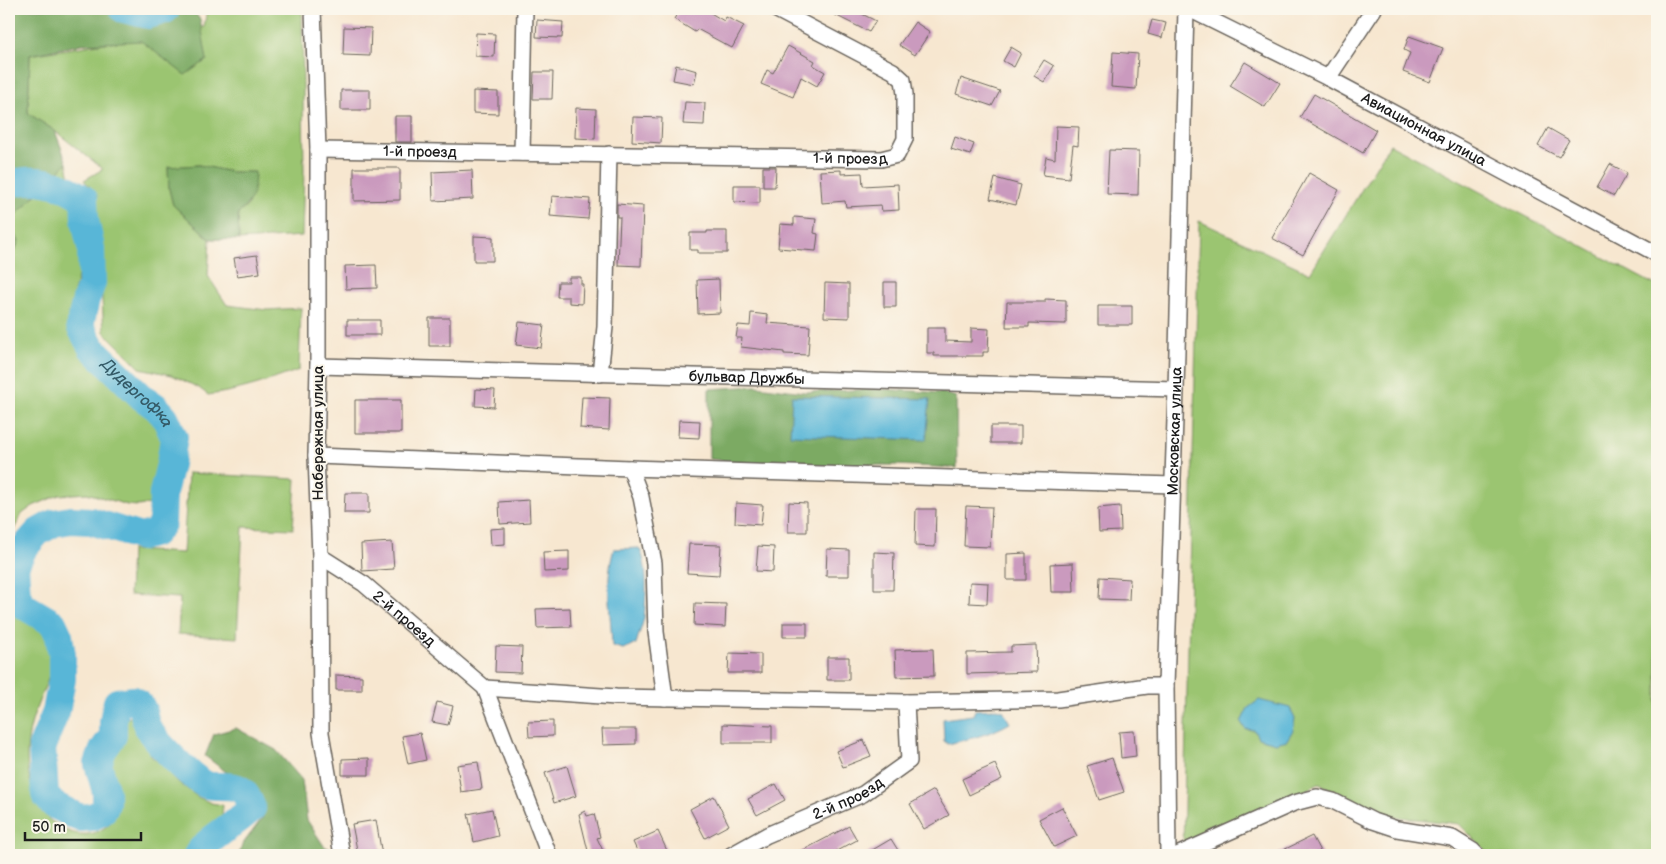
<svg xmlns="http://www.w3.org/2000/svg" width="1666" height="864" viewBox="0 0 1666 864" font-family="'Balsamiq Sans',sans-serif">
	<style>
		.green { fill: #9bc571; stroke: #5c7046 }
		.forest { fill: #7caa63; stroke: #4c6340 }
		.water { fill: #59b6d7; stroke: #3a697a }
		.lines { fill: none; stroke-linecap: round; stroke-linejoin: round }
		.river { stroke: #59b6d7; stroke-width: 28 }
		.building { fill: #ca9abe }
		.minor-casing { stroke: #69635b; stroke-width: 18 }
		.minor { stroke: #fff; stroke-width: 15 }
		.labels { text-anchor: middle; stroke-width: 4; stroke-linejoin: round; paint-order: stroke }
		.street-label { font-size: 15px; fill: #1c1c1c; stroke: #fbf7ec }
		.water-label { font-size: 16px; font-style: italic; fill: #345a67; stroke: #fbf7ec }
	</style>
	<rect width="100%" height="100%" fill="#fbf7ec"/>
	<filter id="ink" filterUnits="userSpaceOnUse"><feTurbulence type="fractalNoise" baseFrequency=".02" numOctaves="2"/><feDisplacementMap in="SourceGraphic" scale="10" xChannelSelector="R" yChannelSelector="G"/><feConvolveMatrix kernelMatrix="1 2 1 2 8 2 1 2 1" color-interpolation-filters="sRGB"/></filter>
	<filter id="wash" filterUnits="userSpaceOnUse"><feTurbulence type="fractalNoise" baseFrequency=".0096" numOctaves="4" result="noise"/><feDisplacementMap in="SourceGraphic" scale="20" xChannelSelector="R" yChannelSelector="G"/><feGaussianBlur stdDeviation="1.12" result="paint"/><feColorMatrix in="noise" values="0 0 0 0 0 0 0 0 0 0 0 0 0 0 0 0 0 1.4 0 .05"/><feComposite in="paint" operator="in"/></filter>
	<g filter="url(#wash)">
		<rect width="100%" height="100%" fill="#f7e7d0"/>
		<path class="green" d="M207,9H302L304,171L302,236L239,240L238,214L248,205L254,172H231L199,165L168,167L169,189L173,205L210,239L208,276L227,305L267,310L301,308L299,370C269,381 240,391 208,395L199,388L172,375L140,368L104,332L100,266V234L96,212L97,195L84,180L103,169L55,131L28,113L30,55L204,27Z
			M1390,144L1657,286V855H1490L1459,824L1391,816L1319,784L1183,846L1199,221L1310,273Z
			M67,163L75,202V229L83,264L78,276L69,314V325L74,336L92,358L112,376L134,401L158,421L163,433L162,451L154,475L150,504L138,506L127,505L87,493L59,495L33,506L22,514L9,539V255L15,251L19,241L9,229V222Z
			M188,473L296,479L293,529L243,527L237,638L178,634L180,598L129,595L131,550L183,553Z
			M9,597C11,601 12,607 15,610C24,621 42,622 48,635C61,663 42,689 34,715C24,745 25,771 36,800C45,825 81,845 104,828C107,826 111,823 112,820C121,803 112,786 110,769C109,759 114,756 117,747C119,740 117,731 119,725C121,720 126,718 131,717L144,738L152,757L164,766L178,782L198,797L211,803L223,805L222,816L197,840L188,855H9Z"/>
		<path class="forest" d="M9,9H191L200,19L207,60L185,75L141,41L82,44L30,55L28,113L55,131L67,163L9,222Z
			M199,165L231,172H255C254,193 254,199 238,214L239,240L210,239L173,205L169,189L168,167Z
			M9,229L19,240L15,251L9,255Z
			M757,386L804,392L880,389L944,393L956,397L957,468L896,465L781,466L709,459V389Z
			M236,728L276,750L302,780L307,820L324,846L342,855H239L242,845L263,817L258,801L238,781L205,756L214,734Z"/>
		<path class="water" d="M792,396L930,399L926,440L790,435Z
			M639,548C649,564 646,599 644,618C642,627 638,636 636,644L623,649L612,646C611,613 604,581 614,549Z
			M1259,700L1290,708L1295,719L1293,730L1287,740L1276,743L1258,738L1254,730L1245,729L1241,722L1248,708Z
			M995,709L1003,710L1010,723C992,734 969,739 948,744L944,741L943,719L973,715L975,710Z"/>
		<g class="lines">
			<g class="river">
				<path d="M123,9L148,15L165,10L166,9"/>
				<path id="s1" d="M9,184C35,176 62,183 84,199L85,220L91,248L92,283L86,299L80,326L92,348L142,397L156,407L165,417L174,437L170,464L163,493L162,524L155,533L141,537L91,521L71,520L54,523L38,532L24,548L15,566L17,596L24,606L53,623L59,636L62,655V679L56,712L42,746L45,795L54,805L80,818L92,817L102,812L106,804V792L98,764L103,750L113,736V721L117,702L134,700C149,712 141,713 147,726C154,741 193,779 207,785C210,786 215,786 219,786C240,786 244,788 252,808C235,825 210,836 197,855"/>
			</g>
		</g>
		<g id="blocks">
			<path class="building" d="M680,9H704L724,21L726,17L744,26L732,48L697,29L695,32L674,19Z
				M823,9H852L876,21L869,32Z
				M537,20L563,22L562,38L536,37Z
				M1152,20L1166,23L1162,38L1148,34Z
				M915,22L930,32L915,55L899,45Z
				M344,27L371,28L370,56L343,55Z
				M476,33L495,34L494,57L475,56Z
				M1409,36L1443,48L1430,82L1403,72L1410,53L1404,50Z
				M788,46L815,61L813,65L825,72L817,86L801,77L793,97L761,84L767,70L773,73Z
				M1011,47L1021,53L1014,67L1003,61Z
				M1113,52L1138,54L1136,89L1111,87Z
				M1044,60L1054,66L1044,82L1034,76Z
				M1245,62L1280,83L1265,107L1230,86Z
				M676,65L697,71L694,84L673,80Z
				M534,72H553L552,99H533Z
				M961,78L1000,91L992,106L956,94Z
				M341,90H370V110H341Z
				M473,91L498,92V114L473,113Z
				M1314,94L1376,130L1363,153L1300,117Z
				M685,102L705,103L704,125L683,124Z
				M576,108L596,109L595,139L575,138Z
				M395,116H412V142H395Z
				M633,117L662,118L661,143L632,141Z
				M1056,126L1079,127L1078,146L1073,145L1069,178L1043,175L1046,157L1055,159Z
				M1548,128L1569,140L1559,157L1538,146Z
				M955,137L974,144L970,155L951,149Z
				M1109,150L1139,151L1138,195L1107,194Z
				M1610,164L1627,173L1614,196L1597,187Z
				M763,167H776L775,187H763Z
				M354,168H400V200L354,201Z
				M472,170L473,199L433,201L432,172Z
				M841,170V174L862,173L863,186L898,184L899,210L882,211L881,205L846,207L845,201L822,203L820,171Z
				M1309,173L1339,190L1303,255L1272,238Z
				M995,178L1021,185L1016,205L990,199Z
				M734,185H760V203L734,202Z
				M552,196L590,199L588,219L550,216Z
				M617,204L643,206L641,266L618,265L620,217H617Z
				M794,217L816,219L814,233L818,234L816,251L778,248L780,224L794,225Z
				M707,231H727V253H698V250H690V233H707Z
				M474,236L493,237V261H474Z
				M257,255L260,273L237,276L234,258Z
				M376,265L377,288L346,289L345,266Z
				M569,277H581V284H583L582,304L569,303V297H557L558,282H569Z
				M719,279L720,313L698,314L697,280Z
				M884,282H896V307H884Z
				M825,283L849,284V318L824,317Z
				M1045,299L1066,300V324L1029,323V327H1006L1007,302H1045Z
				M1098,306H1132V325H1098Z
				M751,313L768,315L767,323L810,326L808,355L784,354V352L741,347L742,338H736L738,325L750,326Z
				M429,318H450V346H429Z
				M347,320H380V335H347Z
				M519,322L544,325L541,348L516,345Z
				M927,328H945V341L971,342V328L989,329L988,352H983V356H934V353H927Z
				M476,389L495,390L494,407L475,406Z
				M582,397L610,398L609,430L580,428Z
				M355,400H401V433H355Z
				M679,420L700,421L699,438L678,437Z
				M991,426H1021V443H991Z
				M345,493H369V513H344Z
				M529,500L530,522L500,524L499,502Z
				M789,502L807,503V532H788Z
				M736,503L763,505L761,525L735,523Z
				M966,506L992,507L990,547L964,546Z
				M1120,506L1121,531L1099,532L1098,508Z
				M916,509H936L935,547L915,546Z
				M505,528V544L491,545L490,529Z
				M392,542L394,569L362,571L361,544Z
				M689,544L721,545L719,575L687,573Z
				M758,546L774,547L773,572L756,571Z
				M827,549L849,550V576H826Z
				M569,551V571L544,572L543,552Z
				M874,552L894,553L893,590H874Z
				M1026,553V580H1007V554Z
				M1073,563L1074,592H1051L1050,564Z
				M1100,577L1130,579L1129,600L1099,599Z
				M970,582L988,583L987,604L969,603Z
				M695,603L726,604L725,627L694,625Z
				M570,608L571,627L537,628L536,609Z
				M783,623H807V637H783Z
				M1036,645L1037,672L967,674V653L1011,652V646Z
				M496,646L522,647L521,673L495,672Z
				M933,649L934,676L896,677L895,650Z
				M729,653L761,654V673H728Z
				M827,657H849V680H827Z
				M336,675L362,676V690H336Z
				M437,702L453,706L448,725L432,722Z
				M553,721V736L529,737L528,722Z
				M723,724L772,726V743H723Z
				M602,729H636V744L603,745Z
				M1134,731L1136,756L1121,758L1119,732Z
				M420,733L426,760L408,764L402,736Z
				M864,740L871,756L843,767L836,751Z
				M369,758V775H342V759Z
				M1112,758L1124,792L1099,800L1087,766Z
				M478,762L482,789L461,792L457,765Z
				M995,764L1002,779L969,795L962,779Z
				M567,766L576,796L554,803L545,773Z
				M776,784L785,800L757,815L748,799Z
				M934,790L949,815L924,829L910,804Z
				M714,796L729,825L705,838L690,809Z
				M1062,807L1077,836L1054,847L1039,819Z
				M492,809L498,836L474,842L468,814Z
				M585,811L587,816L594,814L600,837L597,838L605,855H589L579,814Z
				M376,820L382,855H358L352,824Z
				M849,826L857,840L829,855H794Z
				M658,831L669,855H639L633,842Z
				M1312,836L1322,855H1273Z
				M891,839L901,855H864Z"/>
		</g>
	</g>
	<g filter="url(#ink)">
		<use href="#blocks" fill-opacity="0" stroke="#69635b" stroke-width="1"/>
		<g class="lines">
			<defs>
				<g id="minor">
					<path d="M313,9L318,150V366L316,456L320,556L321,733L342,855"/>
					<path id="s2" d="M1189,9L1328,78L1657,254"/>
					<path d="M1328,78L1374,9"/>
					<path id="s3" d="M318,150L881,159L897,155L905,139V94L903,80L893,71L775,9"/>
					<path d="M522,153L525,9"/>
					<path id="s4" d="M318,366L1176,389"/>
					<path d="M600,374L605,327L609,154"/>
					<path d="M316,456L630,468L1173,485"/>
					<path d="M630,468L641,497L654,563L656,632L665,698"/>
					<path id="s5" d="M320,556L364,584L485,688L616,697L906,702L1058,699L1147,686H1166"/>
					<path d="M485,688L549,855"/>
					<path id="s6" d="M731,855L767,835L863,794L909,761L906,702"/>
					<path id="s7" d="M1168,855L1166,686L1176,389L1186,9"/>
					<path d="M1177,855L1294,803L1317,797L1333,801L1373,821L1397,829L1452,838L1473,851L1477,855"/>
				</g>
			</defs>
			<use href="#minor" class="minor-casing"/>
			<use href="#minor" class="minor"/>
		</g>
	</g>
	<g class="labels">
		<g class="street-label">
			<text dy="5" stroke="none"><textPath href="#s2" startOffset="264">Авиационная улица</textPath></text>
			<text dy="5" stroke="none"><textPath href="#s3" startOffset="102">1-й проезд</textPath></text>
			<text dy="5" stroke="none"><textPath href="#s3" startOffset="532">1-й проезд</textPath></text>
			<text dy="5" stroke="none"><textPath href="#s4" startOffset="429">бульвар Дружбы</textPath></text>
			<text dy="5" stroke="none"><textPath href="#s7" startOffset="424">Московская улица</textPath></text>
			<text transform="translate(318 433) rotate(-90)" y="5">Набережная улица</text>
			<text dy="5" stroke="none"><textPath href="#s5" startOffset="105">2-й проезд</textPath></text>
			<text dy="5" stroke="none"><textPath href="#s6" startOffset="130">2-й проезд</textPath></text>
		</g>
		<g class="water-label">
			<text dy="6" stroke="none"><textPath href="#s1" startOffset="298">Дудергофка</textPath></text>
		</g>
	</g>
	<rect width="1666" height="864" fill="none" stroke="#fbf7ec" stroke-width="30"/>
	<path d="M25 832v8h116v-8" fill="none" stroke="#1c1c1c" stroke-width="2.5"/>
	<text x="32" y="832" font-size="15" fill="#1c1c1c" stroke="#fbf7ec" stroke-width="4" paint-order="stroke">50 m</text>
</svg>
